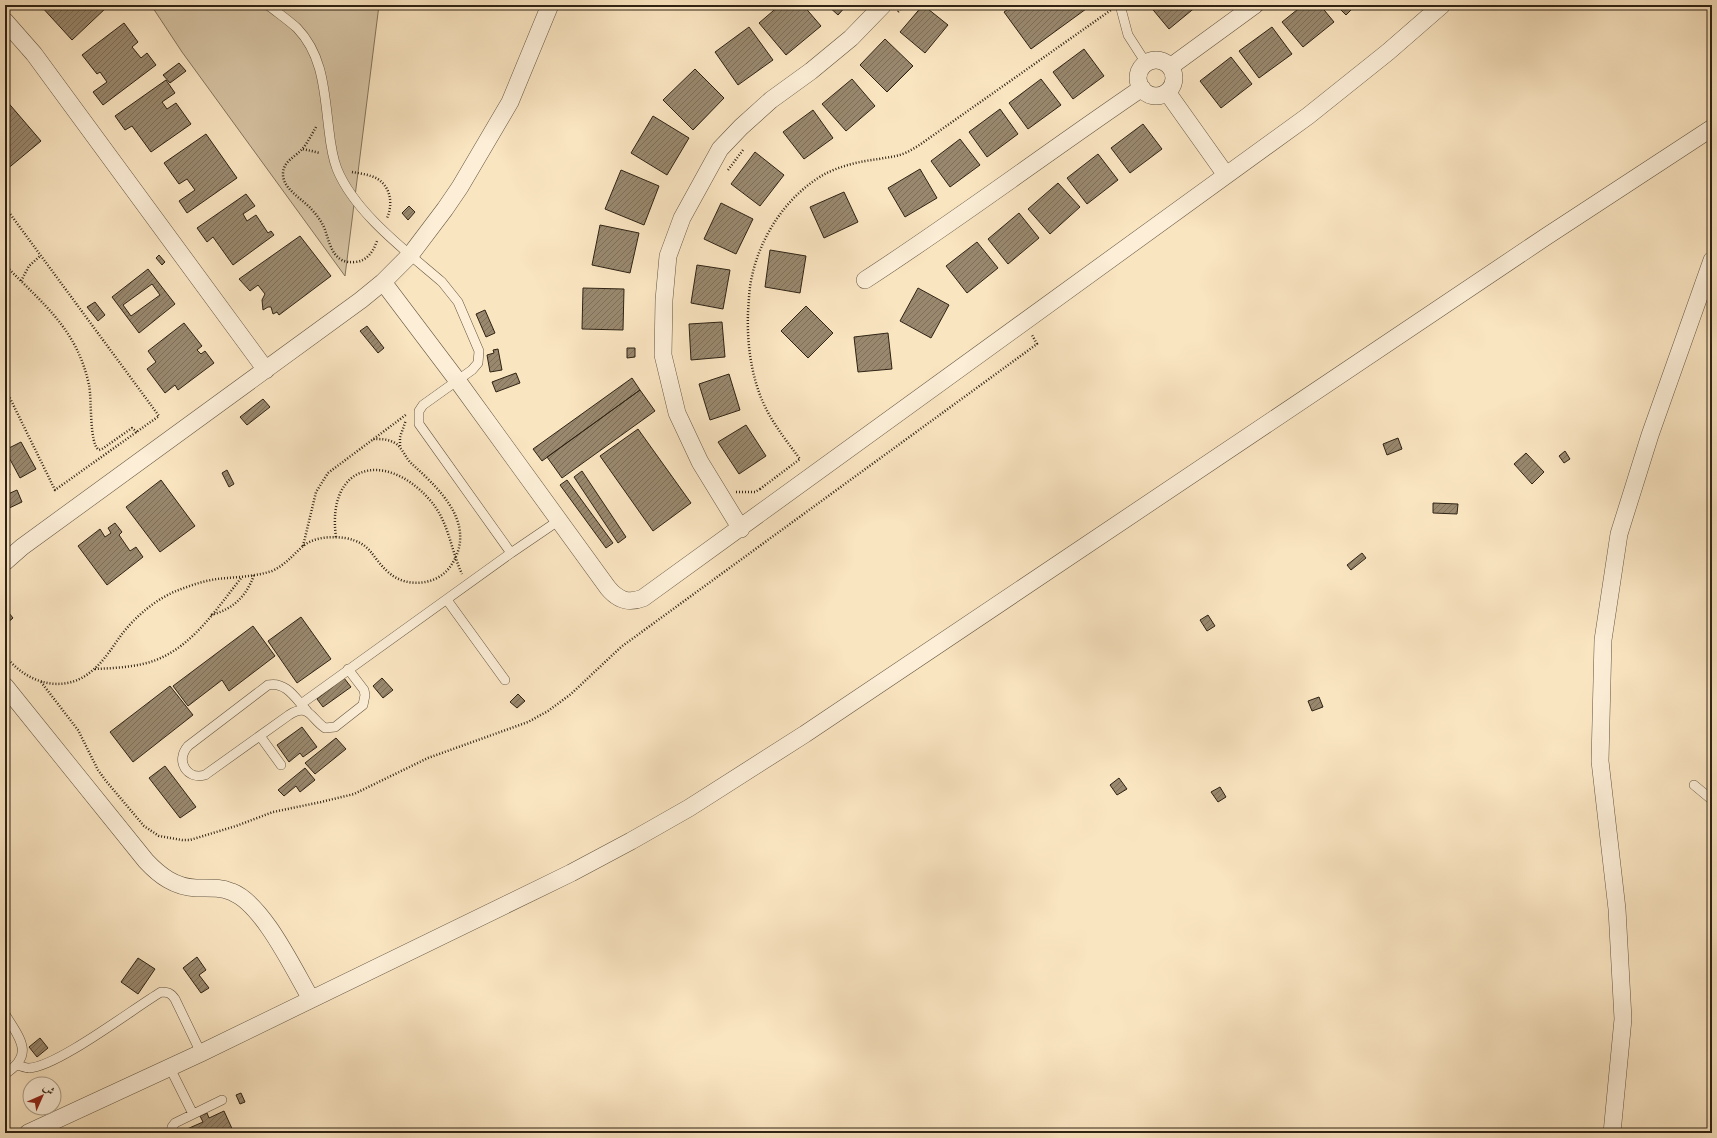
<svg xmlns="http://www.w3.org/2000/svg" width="1717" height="1138" viewBox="0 0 1717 1138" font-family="'IM FELL DW Pica',Amiri,serif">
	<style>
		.grass { fill: #d7c4a4; stroke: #83745c }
		.building { fill: url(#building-hatch); stroke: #2f2314; fill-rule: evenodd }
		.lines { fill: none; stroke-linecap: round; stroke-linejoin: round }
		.service-casing { stroke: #62543f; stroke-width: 10 }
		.minor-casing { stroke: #62543f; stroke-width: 18 }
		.path { stroke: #2f2314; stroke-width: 2.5; stroke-dasharray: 1 2; stroke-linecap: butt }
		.service { stroke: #fceed7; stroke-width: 9 }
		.minor { stroke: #fceed7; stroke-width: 17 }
	</style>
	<defs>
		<pattern id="building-hatch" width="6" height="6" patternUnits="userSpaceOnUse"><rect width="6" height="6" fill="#99886e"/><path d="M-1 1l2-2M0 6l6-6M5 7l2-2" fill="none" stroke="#7d6f59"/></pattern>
	</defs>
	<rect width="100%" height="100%" fill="#fae5c1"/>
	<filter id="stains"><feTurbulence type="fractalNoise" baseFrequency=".005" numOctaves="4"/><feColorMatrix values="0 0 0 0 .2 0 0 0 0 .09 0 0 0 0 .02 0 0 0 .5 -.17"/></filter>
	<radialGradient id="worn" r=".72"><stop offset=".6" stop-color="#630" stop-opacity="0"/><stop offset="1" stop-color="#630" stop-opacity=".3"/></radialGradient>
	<path class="grass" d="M151,5H379L345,276L182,52Z"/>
	<path class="building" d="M40,5H105L107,7L72,40Z
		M780,5H803L821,26L786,55L759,23Z
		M827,5H847L838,15Z
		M923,5L948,25L925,53L900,32Z
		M1014,5H1083L1086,9L1031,49L1004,12Z
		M1149,5H1197V6L1169,29Z
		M1303,5H1320L1334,22L1303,47L1282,22Z
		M1336,5H1356L1346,15Z
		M124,23L138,42L132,47L141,58L147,53L156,65L103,105L93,92L107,82L100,72L97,74L82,55Z
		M749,27L773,60L738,85L715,52Z
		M1272,27L1292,54L1259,78L1239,51Z
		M885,39L913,66L887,92L860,65Z
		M1084,49L1104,76L1073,99L1053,72Z
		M1231,57L1252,84L1221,108L1200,81Z
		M179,63L186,71L170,83L163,75Z
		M695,69L724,98L693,130L663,100Z
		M852,79L875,106L846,131L822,104Z
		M1041,79L1061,105L1028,129L1009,103Z
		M166,80L175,93L162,102L167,109L176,103L191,124L151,152L132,126L125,130L115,116Z
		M5,99L41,141L6,170L5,169Z
		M1000,109L1018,134L987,157L969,132Z
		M813,110L833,138L804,159L783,132Z
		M653,116L689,138L667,175L631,153Z
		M1143,124L1162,149L1130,173L1111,148Z
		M206,134L237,178L187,213L179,201L195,190L187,179L179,184L164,163Z
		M960,139L980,165L950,187L931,161Z
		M755,152L784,175L760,206L731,184Z
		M1098,154L1118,180L1087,204L1067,178Z
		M920,169L937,198L905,217L888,188Z
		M621,170L659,186L644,225L605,209Z
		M1058,183L1080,207L1050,234L1028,209Z
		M844,192L858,222L824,238L810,207Z
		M246,194L255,206L243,214L247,221L256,215L268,233L271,231L274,235L233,265L213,237L207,242L197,228Z
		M721,203L753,219L736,254L704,239Z
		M409,206L415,212L408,220L402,213Z
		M1019,213L1039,238L1008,264L988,239Z
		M600,225L639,233L630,273L592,265Z
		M300,236L331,276L279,315L277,312L273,314L271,307H268L263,310L262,300L265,294L258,285L250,291L239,279Z
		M977,242L998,268L967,293L946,266Z
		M770,250L806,256L800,293L765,287Z
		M159,255L165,262L162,265L156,258Z
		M697,265L730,270L723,309L691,303Z
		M148,269L175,304L139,333L112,297ZM152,284L160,295L131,316L123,305Z
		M583,288L624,289L623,330L582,329Z
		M918,288L949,305L931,338L900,321Z
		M95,302L105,315L98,321L87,307Z
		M806,306L833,333L808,358L781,331Z
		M485,310L495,333L486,337L476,314Z
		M722,322L725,357L691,360L689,324Z
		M184,323L202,346L197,350L201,354L205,351L214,363L178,390L175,385L165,393L147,369L156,362L148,351Z
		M367,326L384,348L378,353L360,331Z
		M888,333L892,369L858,372L854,337Z
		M627,348H635V357L627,358Z
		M498,349L502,370L490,372L487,355L494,353L493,350Z
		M516,373L520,383L496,392L492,382Z
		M729,374L740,410L710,420L699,384Z
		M632,378L640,390L542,461L533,449Z
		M640,390L655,411L562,478L547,457Z
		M263,399L270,407L247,425L240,417Z
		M746,425L766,456L739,474L718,442Z
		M638,429L691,503L653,531L600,456Z
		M1398,438L1402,449L1387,455L1383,444Z
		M21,442L36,469L20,478L5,450Z
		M1565,451L1570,459L1564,463L1559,456Z
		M1526,453L1544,472L1532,484L1514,464Z
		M5,464L10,475L5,478Z
		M227,470L234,484L229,487L222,473Z
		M582,471L626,537L618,543L574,477Z
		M161,480L195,526L160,552L126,507Z
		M567,480L613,543L606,548L560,485Z
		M5,487L8,494L17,490L22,502L5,510Z
		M1433,503L1458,504L1457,514L1433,513Z
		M115,523L122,532L119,535L130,551L136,547L143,557L107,585L78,546L100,529L105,537L111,533L108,528Z
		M1362,553L1366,558L1351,570L1347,565Z
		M5,608L13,618L5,625Z
		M1208,615L1215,626L1207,631L1200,620Z
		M301,617L331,659L297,683L268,641Z
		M253,626L275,656L229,691L222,680L188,706L173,686Z
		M344,678L351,687L323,707L317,699Z
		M382,678L393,690L383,698L373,686Z
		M170,686L193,715L133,762L110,732Z
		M518,694L525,701L517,708L510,702Z
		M1319,697L1323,707L1312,711L1308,701Z
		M302,727L317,747L303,757L300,753L289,762L277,745Z
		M336,738L346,749L315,774L305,763Z
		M165,766L196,807L180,818L149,778Z
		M305,768L315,780L300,792L296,786L284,796L278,790Z
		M1119,778L1127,789L1117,795L1110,785Z
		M1220,787L1226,797L1218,802L1211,792Z
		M197,957L206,970L199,975L209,988L201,993L183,968Z
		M138,958L155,969L138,994L121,982Z
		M40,1038L48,1048L37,1057L29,1047Z
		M5,1049L10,1061L5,1064Z
		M241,1093L245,1102L240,1104L236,1095Z
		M224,1111L234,1133H189L187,1129L203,1122L200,1116L207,1113L209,1118Z"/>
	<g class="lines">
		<defs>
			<path id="service" d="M268,5C278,13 288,20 297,28C322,54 324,88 328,122C330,138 331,154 337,169C355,213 406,251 442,282L458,302L479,351L478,363L472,370L423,405L419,411V424L511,553
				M1120,5L1128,35L1146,63
				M447,600L505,680
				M301,704L511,553L558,521
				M307,711C296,699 286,681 268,685L188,746C175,761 187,780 205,775L289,715C309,702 311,719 325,728L335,727L363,705L365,695L364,690L348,669
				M260,736L281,765
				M1694,785L1712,800
				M5,1014C19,1038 36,1054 5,1074
				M17,1065C21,1066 26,1068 29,1068C57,1067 134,1008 161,992C168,992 171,993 175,999L201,1053
				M170,1068L193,1114
				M171,1133L172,1127L175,1123L222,1100"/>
			<path id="minor" d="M5,21L34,54L56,84L266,370
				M1138 78a18 18 0 1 1 36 0a18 18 0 1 1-36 0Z
				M1170,67L1255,5
				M1167,92L1226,175
				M865,280C959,219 1049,151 1142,88
				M383,282L457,380L608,588C618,600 628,604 643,598L1308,116L1388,52L1442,5
				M741,529L700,462L677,413L663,355L664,300L668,256L682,218L720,149L741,127L771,100L811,71L851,38L883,5
				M5,562L22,547L361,300L383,282L411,254L445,209L460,187L510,102L550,5
				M5,686L146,861C160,876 175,887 196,888C209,888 220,887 232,892C263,904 294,970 311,999
				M28,1133L201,1053L571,873L631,841L689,808L805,734L1547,236L1712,128
				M1612,1133L1623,1019L1617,909L1600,761L1603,640L1619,534L1650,435L1712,260"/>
		</defs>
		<use href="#service" class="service-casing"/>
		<use href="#minor" class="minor-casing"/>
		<path class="path" d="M898,12L904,5
			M316,127C312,134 308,142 303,148C296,157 284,160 283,173C282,189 303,199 312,210C318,216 324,225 326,233C331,248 335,264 355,262C367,261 373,252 377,241
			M303,149L320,153
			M728,170L743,150
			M352,172C358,173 365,174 371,176C390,182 394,202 387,218
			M5,207L159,416L55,490L5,388
			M5,265C43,304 77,329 89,385C92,399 89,444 99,450L102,449L132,428L137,432
			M21,281L29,266L40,256
			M400,446V437L406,420
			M760,489L800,459C785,439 769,419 760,395C750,368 747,340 748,312C749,300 749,288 752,276C761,235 787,196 823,175C839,166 861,161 879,159C888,157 896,157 905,153C910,151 914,148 918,146L1111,10
			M736,492H755L760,489
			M336,537C326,465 384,449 429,499C449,521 450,548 462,574
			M303,546L316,492L328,473L407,414
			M211,615C233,609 246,597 254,575
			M5,655C26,684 65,695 93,670C105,660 113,646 122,634C136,616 155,600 176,591C189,586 203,581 217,579C235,577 254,577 272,571C285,565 292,556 302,547C313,537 331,536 345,538C372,543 371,557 388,572C401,584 421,586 437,578C447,573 453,564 457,554C471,517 436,486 411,463C404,456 402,446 393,442C387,439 380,439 373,439
			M95,669C115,668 138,667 156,660C194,645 217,608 242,577
			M41,682L78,730L98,770L106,781L144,826L159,836L182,840H190L236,826L273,812L321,802L354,794L428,758L528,722L548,711L571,694L621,647L1037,344L1032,335"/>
		<use href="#service" class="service"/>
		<use href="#minor" class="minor"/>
	</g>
	<rect width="1717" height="1138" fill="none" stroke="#fae5c1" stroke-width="20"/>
	<rect x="6" y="6" width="1705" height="1126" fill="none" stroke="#2f2314" stroke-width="2"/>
	<rect x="10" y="10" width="1697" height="1118" fill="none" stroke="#2f2314"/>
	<g transform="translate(42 1096) rotate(45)"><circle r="19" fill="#fceed7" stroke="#aa9d89"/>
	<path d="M0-3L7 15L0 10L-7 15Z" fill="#8f2418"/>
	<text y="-6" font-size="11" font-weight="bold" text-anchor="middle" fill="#2f2314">ش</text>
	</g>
	<rect width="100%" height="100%" filter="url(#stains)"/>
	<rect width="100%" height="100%" fill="url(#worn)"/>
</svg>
